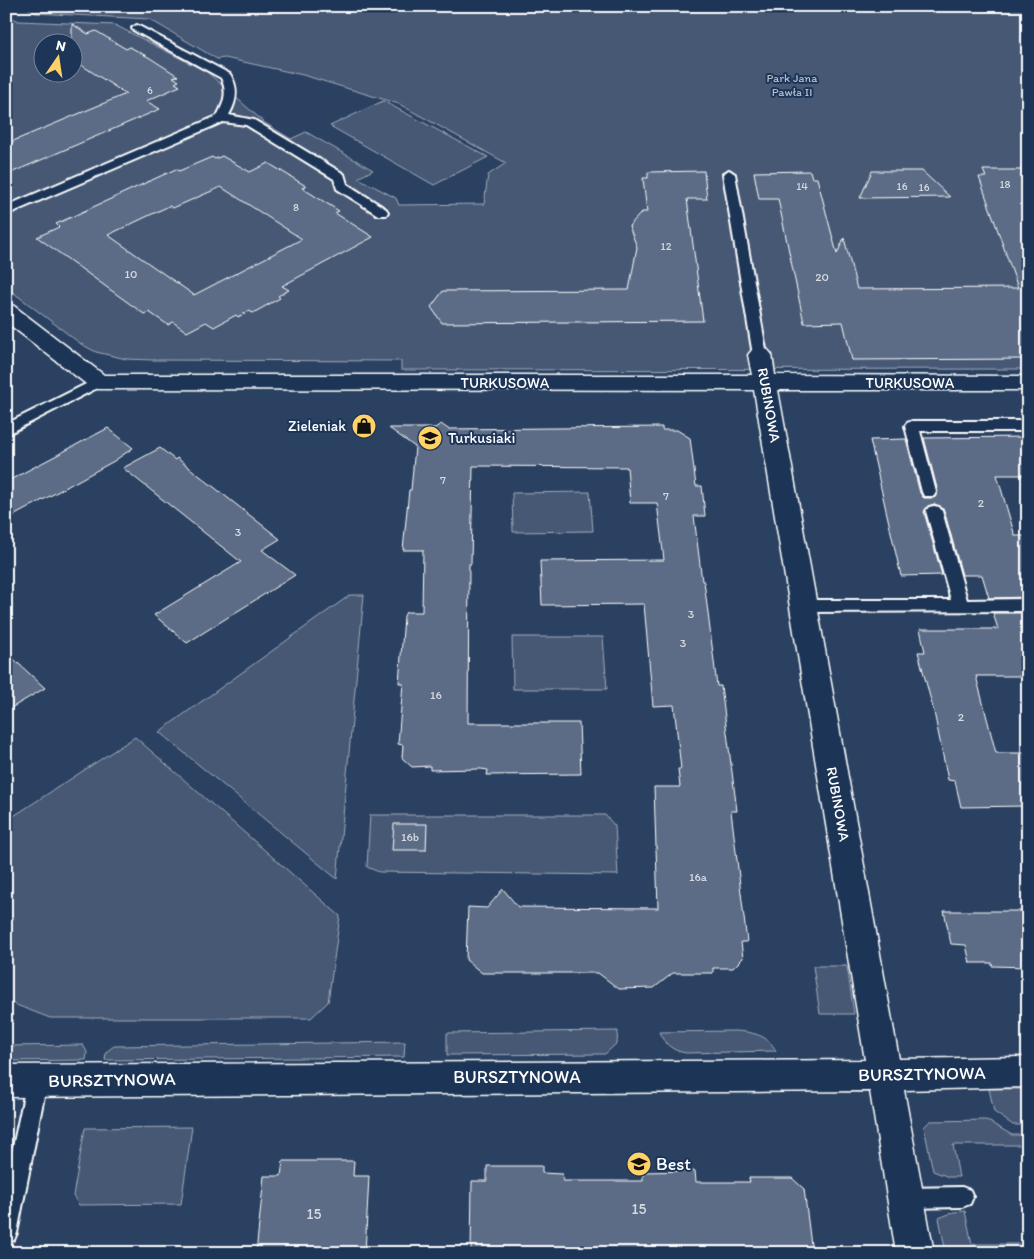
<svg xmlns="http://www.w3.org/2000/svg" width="1034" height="1259" viewBox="0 0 1034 1259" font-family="Itim,sans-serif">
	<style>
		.green { fill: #465975; stroke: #a2acba; fill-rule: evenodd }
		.building { fill: #5b6c86; stroke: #fff; fill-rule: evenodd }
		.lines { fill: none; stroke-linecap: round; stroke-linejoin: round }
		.lane-casing { stroke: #fff; stroke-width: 4 }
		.street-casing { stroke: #fff; stroke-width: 3 }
		.lane { fill: #1d3557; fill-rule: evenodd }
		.street { fill: #1d3557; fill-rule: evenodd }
		.labels { text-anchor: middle; stroke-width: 4; stroke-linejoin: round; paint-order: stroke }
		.far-number-label { font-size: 11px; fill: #d6dae1 }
		.far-park-label { font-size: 12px; fill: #b5bdc8; stroke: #1d3557 }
		.number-label { font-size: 12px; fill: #d6dae1 }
		.street-label { font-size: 15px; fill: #fff; stroke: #1d3557 }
		.poi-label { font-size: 15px; fill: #fff; stroke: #1d3557; text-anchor: end }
		.near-number-label { font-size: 15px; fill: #d6dae1 }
		.near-street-label { font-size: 18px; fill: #fff; stroke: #1d3557 }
		.near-poi-label { font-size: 18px; fill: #fff; stroke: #1d3557; text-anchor: start }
	</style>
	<rect width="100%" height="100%" fill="#2a4161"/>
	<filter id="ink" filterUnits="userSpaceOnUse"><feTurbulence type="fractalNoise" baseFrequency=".02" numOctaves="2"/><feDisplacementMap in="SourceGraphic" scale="10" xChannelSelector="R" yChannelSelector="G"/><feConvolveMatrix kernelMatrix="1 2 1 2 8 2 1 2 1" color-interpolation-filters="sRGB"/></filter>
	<g filter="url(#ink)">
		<path class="green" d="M24,6H1028V369L401,370V361L153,360L126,359L96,352L81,344L6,287V15L19,21L115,25L207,72L265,123L291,139L306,132L373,170L358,178L396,198L399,205L484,204L488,175L506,163L399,104L303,75L225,58L217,59L149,19L35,13ZM42,42H72V72H42Z
			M383,101L488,157L434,185L330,126Z
			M590,492L593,531L513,532L512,493Z
			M350,595H364L337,879L159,732Z
			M512,637H603L607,689H513Z
			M135,737L340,916L328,1002L311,1018H50L6,1001V821Z
			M370,815H605L615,826L618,875L379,872L367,867Z
			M813,966H847L854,1014H820Z
			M618,1031L617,1043L605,1054L447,1055V1033Z
			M735,1031C753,1032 768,1035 776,1051L686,1053C673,1051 664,1044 659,1032Z
			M405,1042L404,1057L105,1060L106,1052L114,1046Z
			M83,1045L87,1052L86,1060L6,1061V1046Z
			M989,1089H1028V1125H1013L994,1112Z
			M986,1120L1012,1135H1028V1145H953L959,1177H949L933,1171L924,1127L930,1121Z
			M192,1127L181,1204L79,1205L73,1196L85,1128Z
			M965,1211L972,1244H1028V1253H946L939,1218L954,1212Z"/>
		<path class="building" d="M72,24L88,34L96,31L126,49L130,47L150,58L178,76L173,77L179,81L175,83L180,86L146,101L160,109L6,175V144L126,94L72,59Z
			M222,156L250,172L268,163L306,186L302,188L339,211L335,213L373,237L282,286L289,290L278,296L280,298L253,313L249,311L238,317L236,315L214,327L206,322L187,332L173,322L168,325L149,312L144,314L37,237L59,227L56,224L176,169L179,171L212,157L215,159ZM221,187L302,239L194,295L108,235L169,206L173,208Z
			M983,170H1028V359L852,360L843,322L804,323L778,199H759L754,172L810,171L812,178H817L837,254L844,238L857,289L1018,288L979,177H986Z
			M704,171L707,199H687L703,321L442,323L431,307L443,291L629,290L637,247L629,226L642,212H647L643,178H648V172Z
			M872,171H922L950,197L860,198Z
			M441,424L448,429L662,427V430H677L690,438L696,486H702L705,516H694L702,581H704L717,686H721L737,811H731L747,942H741L743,958L733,968H713V973H673L654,988L619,989L598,973H482L466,960L468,907L487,908L503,889L518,907L658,908L654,787H680L678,769H681L674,705L653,706L644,604L542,605L540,561L664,560L657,503H630L627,467L473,466L471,564H469L468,723H579L581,774L487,775L488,770L481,769L430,770V766L412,767L402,758L403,745L398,744L403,683H399L404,616L406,612H422L423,550H403L409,490H411L415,447L389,428H435Z
			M108,428L133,448L114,461L6,520V482Z
			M1028,437V475H997L1015,536H1028V597L989,598L982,575H962L944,510L940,506L934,504L928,506L924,512L942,575L901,576L870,440L906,439L920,493L924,498H934L938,492L924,438Z
			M160,448L175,460L177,458L280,539L262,550L295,575L187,643L154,615L241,562L123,468Z
			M993,613H1028V676H976L996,753H1028V806L961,807L955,781L948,780L934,712L918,652H925L920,629H998Z
			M6,652L45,688L6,711Z
			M394,824H427L426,850H392Z
			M944,911H1028V967L992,966V963H970L966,945L951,944Z
			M283,1161H354L353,1176H369L365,1253H256L264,1176H281Z
			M487,1166H542V1173L562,1174L563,1181H643V1172L695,1171L696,1182H750L749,1178H792L804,1189L812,1253H471L472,1181H487Z"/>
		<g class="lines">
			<defs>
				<path id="lane" d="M137,25L230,74C239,88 237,101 229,115L254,120L344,174L347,184L386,209L388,212L386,215H378L337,189L334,179L246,125L223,122L6,215V206L217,116C224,103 228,92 221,78L133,30L132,28Z
					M729,170L735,174L767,355L760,359L753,355L723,174Z
					M98,378L103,379L105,382L103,385L6,435V424Z
					M912,421H1028V431H920L936,492L934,496H924L922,492L905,426L907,423Z
					M934,506L939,507L942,511L967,600L1028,599V611L804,612L798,610L796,606L798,602L804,600H951L926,511L929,507Z
					M37,1072L44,1075L47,1081L17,1233L14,1240L6,1243V1180L27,1081L30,1075Z
					M962,1187L970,1190L973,1197L970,1204L962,1207L905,1208L897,1205L894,1198L897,1191L905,1188Z"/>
				<path id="street" d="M6,304L14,306L104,375H752L748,355L752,350L760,348L768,350L772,355L775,375L1028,376V390H778L899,1059L1028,1057V1087L904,1090L934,1253H896L870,1091L6,1097V1065L865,1060L754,390L98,389L90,387L6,322Z"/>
			</defs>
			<use href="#lane" class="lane-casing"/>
			<use href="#street" class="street-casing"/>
			<use href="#lane" class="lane"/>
			<use href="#street" class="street"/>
		</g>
	</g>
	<defs>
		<symbol id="shop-disc" viewBox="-11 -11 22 22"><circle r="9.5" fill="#ffd166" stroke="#1d3557"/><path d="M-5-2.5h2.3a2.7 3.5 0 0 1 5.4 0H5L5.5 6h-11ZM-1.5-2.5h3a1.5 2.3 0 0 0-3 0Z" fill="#111"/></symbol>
		<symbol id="school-disc" viewBox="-11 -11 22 22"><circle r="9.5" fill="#ffd166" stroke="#1d3557"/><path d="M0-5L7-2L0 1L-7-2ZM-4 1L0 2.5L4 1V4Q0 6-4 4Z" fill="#111"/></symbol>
	</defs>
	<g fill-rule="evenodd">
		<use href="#shop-disc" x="350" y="412" width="28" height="28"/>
		<use href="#school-disc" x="416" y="424" width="28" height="28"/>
		<use href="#school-disc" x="625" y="1150" width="28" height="28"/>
	</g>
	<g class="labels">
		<g class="far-number-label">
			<text x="150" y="94">6</text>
			<text x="1005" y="188">18</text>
			<text x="802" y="190">14</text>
			<text x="902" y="190">16</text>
			<text x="924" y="191">16</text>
			<text x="296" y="211">8</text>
			<text x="666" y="250">12</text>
		</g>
		<g class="far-park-label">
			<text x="792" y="82">Park Jana<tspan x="792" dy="14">Pawła II</tspan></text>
		</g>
		<g class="number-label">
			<text x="131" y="278">10</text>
			<text x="822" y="281">20</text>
			<text x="443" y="484">7</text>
			<text x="666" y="500">7</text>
			<text x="981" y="507">2</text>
			<text x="238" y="536">3</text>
			<text x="691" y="618">3</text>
			<text x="683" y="647">3</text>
			<text x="436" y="699">16</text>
			<text x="961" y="721">2</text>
			<text x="410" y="841">16b</text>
			<text x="698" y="881">16a</text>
		</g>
		<g class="street-label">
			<text x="505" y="388">TURKUSOWA</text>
			<text x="910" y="388">TURKUSOWA</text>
			<text transform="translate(769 405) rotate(80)" y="5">RUBINOWA</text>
			<text transform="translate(838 804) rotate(80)" y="5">RUBINOWA</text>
		</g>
		<g class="poi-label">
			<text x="346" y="431">Zieleniak</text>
			<text x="448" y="443" text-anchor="start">Turkusiaki</text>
		</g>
		<g class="near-number-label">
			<text x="639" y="1214">15</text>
			<text x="314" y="1219">15</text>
		</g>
		<g class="near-street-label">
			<text transform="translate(922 1074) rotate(-1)" y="6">BURSZTYNOWA</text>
			<text x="517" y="1083">BURSZTYNOWA</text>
			<text transform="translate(112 1080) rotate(-1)" y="6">BURSZTYNOWA</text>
		</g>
		<g class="near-poi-label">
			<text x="656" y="1170">Best</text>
		</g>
	</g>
	<rect width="1034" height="1259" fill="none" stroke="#1d3557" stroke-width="25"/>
	<rect x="12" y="12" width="1009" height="1234" fill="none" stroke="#fff" stroke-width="2" filter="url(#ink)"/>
	<g transform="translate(58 58) rotate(13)"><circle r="24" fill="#1d3557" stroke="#77869a"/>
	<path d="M0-4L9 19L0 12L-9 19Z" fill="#ffd166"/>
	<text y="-8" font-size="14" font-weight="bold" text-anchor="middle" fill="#ffffff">N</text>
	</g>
</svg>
